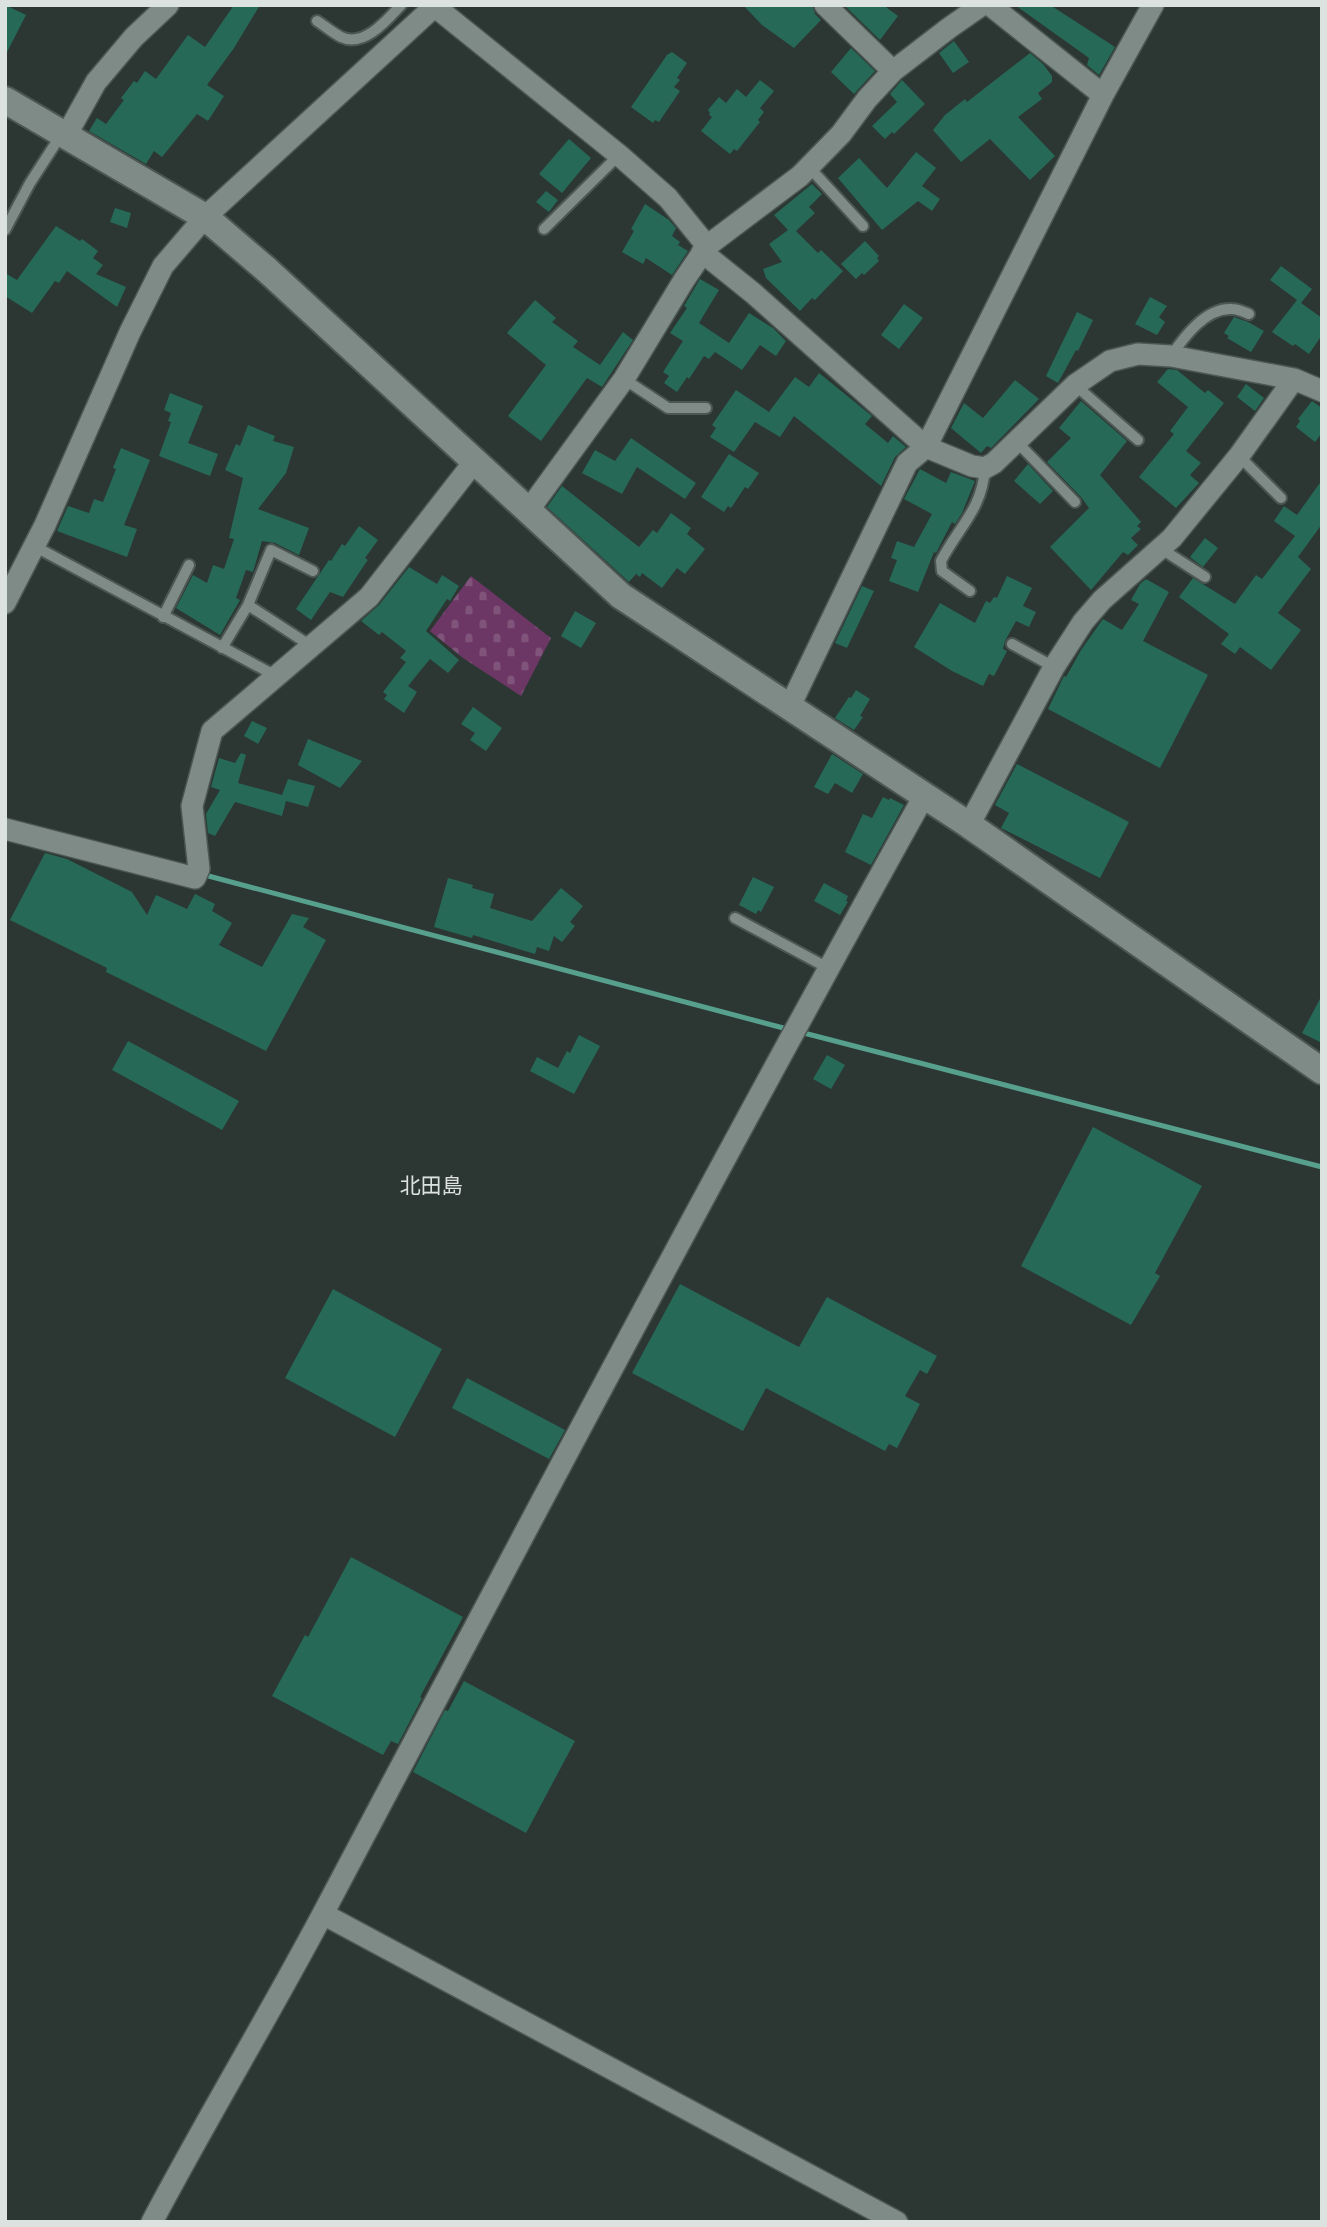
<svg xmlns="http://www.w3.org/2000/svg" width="1327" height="2227" viewBox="0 0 1327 2227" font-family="Ubuntu,'Noto Sans JP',sans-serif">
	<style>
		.cemetery { fill: url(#cemetery-stones) }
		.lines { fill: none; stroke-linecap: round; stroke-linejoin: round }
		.stream { stroke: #56a08d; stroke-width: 5 }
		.building { fill: #276957 }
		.service-casing { stroke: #4c5652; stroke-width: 14 }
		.minor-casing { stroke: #4c5652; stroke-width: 24 }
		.tertiary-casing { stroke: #4c5652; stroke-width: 30 }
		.service { stroke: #7f8b87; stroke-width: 10 }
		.minor { stroke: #7f8b87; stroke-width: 21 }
		.tertiary { stroke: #7f8b87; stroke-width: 26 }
		.labels { text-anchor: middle; stroke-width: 7; stroke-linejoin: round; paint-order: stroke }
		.quarter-label { font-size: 21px; fill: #dbe2df; stroke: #2c3733 }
	</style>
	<defs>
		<pattern id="cemetery-stones" width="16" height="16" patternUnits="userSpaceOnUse" patternTransform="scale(1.75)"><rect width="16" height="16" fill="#6c3665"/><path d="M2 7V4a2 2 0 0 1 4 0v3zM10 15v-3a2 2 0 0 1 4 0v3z" fill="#80537b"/></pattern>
	</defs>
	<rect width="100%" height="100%" fill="#2c3733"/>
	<path class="cemetery" d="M471,576L551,638L521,696L463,658L430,631Z"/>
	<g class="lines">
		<path class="stream" d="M201,874L791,1030
			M800,1032L1322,1167"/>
	</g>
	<path class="building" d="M5,5L26,15L5,56Z
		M234,5H260L234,48L207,85L224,96L208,121L197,114L162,157L154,151L146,164L89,131L97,118L106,124L124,100L121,98L134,81L137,83L145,71L156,79L188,35L205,47Z
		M743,5H812L815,14L821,20L794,48L762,25Z
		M844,5H883L898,16L880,40Z
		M1015,5H1050L1115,47L1099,75L1087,65L1089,58Z
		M954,41L969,62L953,73L939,53Z
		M851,48L875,71L854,94L831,72Z
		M672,52L687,63L677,78L680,80L674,87L680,91L659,122L655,120L653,123L631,107L667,55Z
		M1030,53L1043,64L1052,76V82L1038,93L1042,99L1018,117L1055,156L1030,180L990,139L961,162L933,130L945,115L965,99L967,102Z
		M760,80L774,91L760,108L764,112L758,120L760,122L737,151L734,149L730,154L701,131L712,117L709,115L710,113L708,110L719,97L726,103L737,89L746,97Z
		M902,80L925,104L894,134L892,132L885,139L872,126L897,102L890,94Z
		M569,139L591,158L562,193L539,174Z
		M916,152L936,168L922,186L940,199L932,211L918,201L882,230L838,178L859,158L887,188Z
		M812,184L822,194L809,207L815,213L796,231L818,253L821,250L843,271L815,300L812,298L800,311L766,278L763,269L782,262L769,244L788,230L774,215Z
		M546,191L558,200L549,212L536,202Z
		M645,204L669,220L676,228L672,236L680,242L678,245L688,251L672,275L646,258L643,264L622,252L634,231L631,229Z
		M115,208L131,213L127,228L110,222Z
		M56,226L80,241L82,239L98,251L93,258L103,265L96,274L126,287L117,307L67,271L59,283L55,281L32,313L5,296V273L17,280Z
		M865,241L879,256L877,258L879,261L864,275L862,273L856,279L841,264Z
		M1281,266L1312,289L1301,303L1322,318V335L1309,354L1295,344L1293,346L1272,332L1297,300L1270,280Z
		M700,279L719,290L699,323L729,343L749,313L773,328L786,341L776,356L760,345L742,370L715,352L709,359L704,356L689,379L687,377L677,392L664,383L669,376L663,372L683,341L670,333L687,308L684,306Z
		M1150,297L1167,306L1159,317L1165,322L1157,335L1135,324Z
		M535,300L556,318L552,322L578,341L573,347L600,365L623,332L633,340L602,387L587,378L541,441L508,416L546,365L507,333Z
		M904,304L923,318L899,349L881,335Z
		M1077,312L1093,320L1078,351L1076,350L1058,383L1046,376Z
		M1234,317L1248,322L1264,331L1251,352L1227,338L1229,336L1224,333Z
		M1168,369L1177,370L1205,393L1208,390L1224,403L1186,451L1201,463L1190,475L1199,483L1176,508L1139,477L1174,434L1170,431L1188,407L1157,382Z
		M819,373L872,416L865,424L888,443L893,436L906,447L895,457L881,486L794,416L780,437L755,422L734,452L710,437L716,428L712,425L736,390L769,412L795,377L809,387Z
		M1015,380L1039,399L991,448L987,446L981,453L951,428L964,403L983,418Z
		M1246,384L1264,398L1255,411L1237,397Z
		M170,393L203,406L188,443L218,454L210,476L159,456L171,422L168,421L171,413L164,410Z
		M1081,401L1127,441L1100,475L1141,522L1137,526L1141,529L1131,538L1138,545L1128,555L1123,552L1091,590L1050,547L1089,508L1081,497L1047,462L1071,438L1059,428Z
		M1312,401L1322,408V433L1315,442L1296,427L1300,421L1298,419Z
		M248,425L275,436L273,441L294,447L286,473L258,509L309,528L299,555L275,543L262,541L253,572L246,570L236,598L240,600L220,635L176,608L193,575L207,583L213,565L224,569L234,539L229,538L243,478L225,470L236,444L240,446Z
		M631,438L696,483L685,499L637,467L622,494L582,473L595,450L615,461Z
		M121,448L150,460L124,525L137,529L127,557L57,531L68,506L89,513L94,499L103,502L116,469L113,468Z
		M729,454L759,473L748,489L745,487L731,508L728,506L724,512L701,497Z
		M1028,464L1053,491L1040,504L1014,481Z
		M920,469L946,483L951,472L975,481L962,513L955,524L952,522L936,553L934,552L918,592L889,581L897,560L891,558L897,541L914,547L932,514L904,499Z
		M1322,480V524L1298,557L1311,569L1278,613L1301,630L1271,670L1240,647L1235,654L1221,644L1229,634L1179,597L1193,578L1235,604L1256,575L1262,579L1295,536L1274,521L1284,506L1297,515Z
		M562,486L639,547L653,530L657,533L671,513L691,528L687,534L705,549L685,574L677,568L662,588L642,573L640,577L636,574L629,582L547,507Z
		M359,526L378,540L365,558L368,560L365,564L343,597L330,592L311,620L296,609L329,560L331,561L342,544L345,546Z
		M1205,538L1218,548L1203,567L1190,557Z
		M409,567L437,584L442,575L459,586L450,601L447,599L426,631L459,660L448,673L430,659L408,686L417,692L404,713L384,699L387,695L383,692L406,662L400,658L406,651L382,632L379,635L361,621L379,605Z
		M1007,576L1032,588L1023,606L1036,612L1029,627L1016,621L1005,641L1003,649L1007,651L994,676L989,674L983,686L952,671L914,647L940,603L975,623L986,601L990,603L994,597L997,598Z
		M1146,579L1169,592L1143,641L1208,675L1160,768L1048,709L1064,676L1066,677L1081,650L1103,619L1122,630L1139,604L1131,600L1140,584Z
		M862,586L874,591L847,648L835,643Z
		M575,611L596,623L581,648L561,636Z
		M856,690L870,699L860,716L863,717L854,730L835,718L849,697L851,698Z
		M473,707L502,728L486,751L470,740L475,733L461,724Z
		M252,721L267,728L258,744L244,736Z
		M308,739L362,761L340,788L298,765Z
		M241,753L246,755L238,783L282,795L288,779L315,786L308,807L286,801L282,816L235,802L215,836L208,833L206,814L220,790L211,787L219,758L235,763Z
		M832,754L863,774L852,793L835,783L828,794L814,787Z
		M1017,764L1129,822L1100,878L1001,828L1009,813L995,805Z
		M883,797L889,800L890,798L904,805L871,865L845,852L863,814L872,818Z
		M45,853L67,859L132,892L147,915L156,895L187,909L195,894L215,904L212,911L232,923L219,945L262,967L292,914L309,918L303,927L326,940L266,1051L106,972L107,968L10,920Z
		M753,877L774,887L761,912L758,910L756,914L739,905Z
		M448,878L473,885L472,888L494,894L490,908L532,921L561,888L583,906L570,922L575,926L562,942L554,936L549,951L537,947L535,954L473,935L472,938L434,927Z
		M824,883L848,896L846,901L848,902L840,915L814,901Z
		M1322,995V1043L1302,1033Z
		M579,1035L600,1046L574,1094L530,1071L537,1057L558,1068L567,1051L570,1053Z
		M128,1041L239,1101L222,1130L112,1070Z
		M827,1055L845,1065L831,1089L813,1079Z
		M1093,1127L1202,1186L1155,1273L1160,1276L1131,1325L1021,1266Z
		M680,1284L799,1347L827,1297L937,1356L927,1374L920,1370L905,1396L920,1404L897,1448L889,1444L885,1451L766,1388L743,1431L632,1373Z
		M333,1289L442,1349L395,1437L285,1378Z
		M467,1378L565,1430L549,1459L452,1408Z
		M351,1557L463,1617L420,1697L422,1698L398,1744L391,1741L383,1755L272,1696L305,1635L308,1637Z
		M464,1681L575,1741L526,1833L413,1772L445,1710L448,1711Z"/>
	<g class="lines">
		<defs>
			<path id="service" d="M317,21C325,26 333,33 341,37C364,48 387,20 401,5
				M809,167L863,226
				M544,229L619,155
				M5,230L30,183L61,135
				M1171,356C1184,337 1206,307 1232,309C1238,309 1244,312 1249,314
				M624,379L668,408H706
				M1075,385L1138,440
				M1017,442L1075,502
				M1239,456L1281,498
				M34,546L276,676
				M1160,548L1205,577
				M970,591L942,571L941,561C959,526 982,510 985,468
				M248,605L311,646
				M163,617L189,565
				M1012,644L1054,667
				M222,648L248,605L271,550L313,571
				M735,918L828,968"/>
			<path id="minor" d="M433,5L619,155L668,198L707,246
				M825,5L893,71
				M990,5L1103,95
				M67,134L96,82L134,37L168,5
				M702,252L753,293L926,447L972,466L985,468L994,463L1075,385L1110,361L1138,354L1171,356L1294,379L1322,391
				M528,511L624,379L684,280L707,246L800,176L841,134L867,99L893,71L949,28L982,5
				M5,603L45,525L130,332L163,266L205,217L436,5
				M790,706L907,463L926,447L1103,95L1153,5
				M969,825L1054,667L1083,622L1102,600L1172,538L1239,456L1294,379
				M5,829L195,878L199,869L192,806L212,731L369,597L474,462
				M323,1914L897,2222
				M152,2222C208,2116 270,2014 326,1908C523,1536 719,1164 924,796"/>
			<path id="tertiary" d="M5,100L205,217L267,270L621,596L969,825L1322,1071"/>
		</defs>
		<use href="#service" class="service-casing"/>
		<use href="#minor" class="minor-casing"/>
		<use href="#tertiary" class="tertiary-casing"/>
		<use href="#service" class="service"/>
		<use href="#minor" class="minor"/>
		<use href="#tertiary" class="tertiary"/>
	</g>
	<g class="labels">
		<g class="quarter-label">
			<text x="431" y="1193">北田島</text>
		</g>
	</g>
	<rect width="1327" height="2227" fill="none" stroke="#dbe2df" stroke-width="14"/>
</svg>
